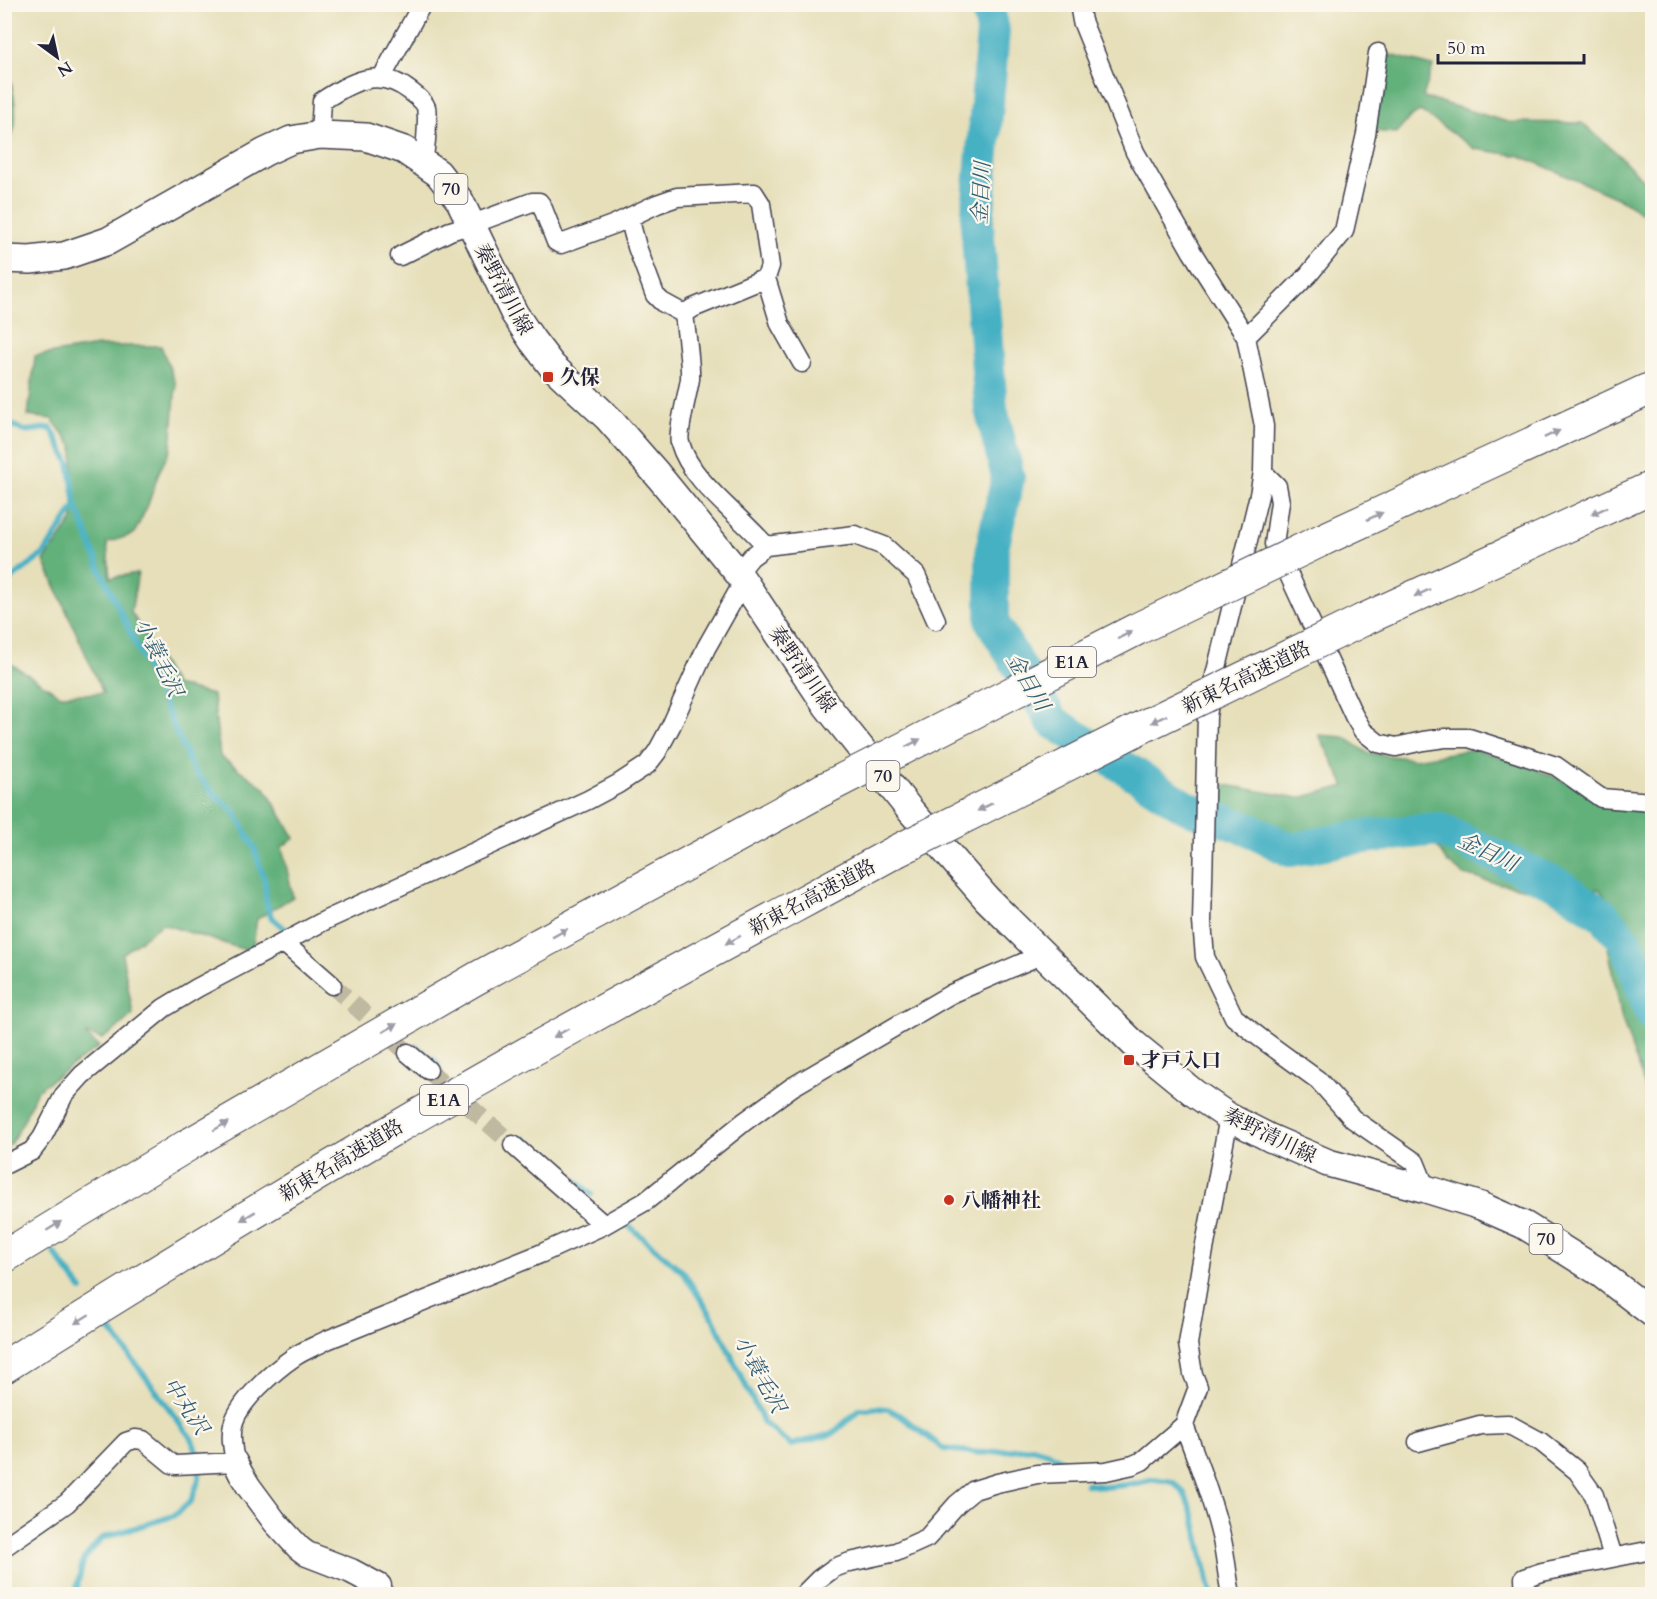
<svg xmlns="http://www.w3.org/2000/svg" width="1657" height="1599" viewBox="0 0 1657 1599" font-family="Cardo,'Noto Serif JP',serif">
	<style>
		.forest { fill: #62b07a; stroke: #42695a; stroke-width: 1.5 }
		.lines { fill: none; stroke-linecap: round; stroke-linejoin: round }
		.stream { stroke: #46b1c4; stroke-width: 6 }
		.river { stroke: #46b1c4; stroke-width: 34 }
		.street-tunnel { stroke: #bfb9a1; stroke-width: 18; stroke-dasharray: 18 9; stroke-linecap: butt }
		.street-casing { stroke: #3f3e4e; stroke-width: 21 }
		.secondary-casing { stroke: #3f3e4e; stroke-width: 27 }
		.primary-casing { stroke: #3f3e4e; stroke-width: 30 }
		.highway-casing { stroke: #3f3e4e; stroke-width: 34 }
		.street { stroke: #fff; stroke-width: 18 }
		.secondary { stroke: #fff; stroke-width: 24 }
		.primary { stroke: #fff; stroke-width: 27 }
		.highway { stroke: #fff; stroke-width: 32 }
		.highway-bridge-casing { stroke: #3f3e4e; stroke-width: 34; stroke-linecap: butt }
		.highway-bridge { stroke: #fff; stroke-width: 32 }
		.oneway { fill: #9c9ca7 }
		.poi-dot { fill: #c8321e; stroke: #fbf7ec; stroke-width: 2 }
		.labels { text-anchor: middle; stroke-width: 4.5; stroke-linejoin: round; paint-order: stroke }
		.shield { fill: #fbf7ec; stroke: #636270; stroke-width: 1.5 }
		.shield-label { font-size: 18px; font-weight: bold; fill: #22223b }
		.street-label { font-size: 20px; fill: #22223b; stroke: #fbf7ec }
		.poi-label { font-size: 20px; font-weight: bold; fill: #22223b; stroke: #fbf7ec; text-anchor: start }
		.water-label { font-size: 21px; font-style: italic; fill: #305b72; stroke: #fbf7ec }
	</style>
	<rect width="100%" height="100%" fill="#fbf7ec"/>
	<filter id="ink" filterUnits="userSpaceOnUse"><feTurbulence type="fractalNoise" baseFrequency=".0167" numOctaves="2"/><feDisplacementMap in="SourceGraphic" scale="12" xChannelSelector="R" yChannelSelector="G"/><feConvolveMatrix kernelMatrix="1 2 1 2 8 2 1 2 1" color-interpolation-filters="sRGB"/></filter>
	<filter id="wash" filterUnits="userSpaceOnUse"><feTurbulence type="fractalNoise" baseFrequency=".008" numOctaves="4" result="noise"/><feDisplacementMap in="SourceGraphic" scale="24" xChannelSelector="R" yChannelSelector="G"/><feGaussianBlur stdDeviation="1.35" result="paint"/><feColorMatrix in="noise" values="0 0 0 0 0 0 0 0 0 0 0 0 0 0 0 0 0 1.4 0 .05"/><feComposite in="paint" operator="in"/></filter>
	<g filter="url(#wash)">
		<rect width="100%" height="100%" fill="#e6dfba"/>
		<path class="forest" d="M4,53C9,71 21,118 12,135C10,137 7,139 5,141Z
			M1386,54L1433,66L1423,97L1508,122L1582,123L1617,153L1645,182L1652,185V220L1624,201L1521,156L1475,149L1420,111L1410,117L1397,133L1374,131Z
			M97,346H161L176,384L171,449L159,472L148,505L134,534L107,543L110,578L138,573L131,612L175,685L213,695L220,756L265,788L295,838L282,847L293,897L257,919L252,952L162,924L122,954L133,1014L114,1031L102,1039L85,1034L99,1047L37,1090L24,1120L11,1143L5,1149V660L60,695L103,693L44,561L73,520V447L52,419L28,416L35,356Z
			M1319,735L1344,737L1368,753L1415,759L1475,749L1528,766L1586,790L1652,809V1102L1649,1099L1622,1019L1608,947L1613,906L1599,889L1556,895L1487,881L1464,875L1447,862L1431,837L1372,843L1326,855L1294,841L1216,814L1221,784L1299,798L1345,786Z"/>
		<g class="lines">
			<path class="stream" d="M4,421L24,431L51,428L69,463L76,505L100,569L159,693L193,770L216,796L234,811L254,847L265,883L266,901L271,917L284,928
				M4,584L44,554L76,505
				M417,1047L438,1064
				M525,1139L591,1194
				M629,1226L683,1272L713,1318L764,1423L791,1445L832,1434L859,1410L877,1408L888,1409L901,1416L944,1449L981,1453L1032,1448L1049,1453L1063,1461
				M54,1253L82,1290
				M1086,1484L1105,1487L1126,1485L1155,1479L1173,1482L1184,1493L1194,1517L1211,1594
				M79,1594L77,1586L84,1559L102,1538L173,1516L191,1501L199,1479L200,1459L191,1438L106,1324"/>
			<path class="river" d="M987,4L993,31L977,224L991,409L1008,477L992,549V622L1052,721L1186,807L1251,830L1290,850L1345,839L1438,829L1562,887L1604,916L1627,944L1652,1014"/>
		</g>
	</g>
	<g filter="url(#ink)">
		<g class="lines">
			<path class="street-tunnel" d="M332,985L408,1053
				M428,1070L513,1145"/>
			<defs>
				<path id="street" d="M1079,4L1082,21L1135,152L1192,252L1246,337L1264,426L1263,472L1259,495L1211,692L1207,716L1202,922L1205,957L1234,1017L1259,1037L1318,1080L1353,1119L1415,1162L1426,1189
					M382,77L422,4
					M320,135L322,101C352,82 378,66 410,91C415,95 424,101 426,107C427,110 426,113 427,116C427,132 426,146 423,162
					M629,217L637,247L655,295L662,302L684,314
					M400,256L450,231L470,225L532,202H539L542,206L556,242L561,244L615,224L657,204L677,197L754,193L761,204L770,266L766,278L693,308L684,314
					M766,278L780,324L802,363
					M684,314C686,332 691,362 690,379C688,392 677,433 680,443C691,482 740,515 766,546
					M1246,337L1309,274L1344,231L1366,134L1378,53
					M1263,472L1277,486L1280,502L1274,544L1289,575L1354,716L1363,731L1378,743L1396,747L1423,741L1445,738H1469L1556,766L1601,798L1652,802
					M738,573L751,557L766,546L855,535L884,546L916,575L936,620
					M284,943L332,985
					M408,1053L428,1070
					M513,1145L604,1225
					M4,1165L32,1151L42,1138L64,1095L82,1075L164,1008L197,988L326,920L588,800L618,784L647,765L657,752L671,726L706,648L744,581
					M1184,1425C1198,1463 1213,1501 1222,1540C1226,1558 1227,1576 1231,1594
					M1418,1442L1480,1425L1508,1424L1541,1442L1577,1471L1594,1495L1613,1557
					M4,1547L67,1503L126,1442L135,1439L143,1440L172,1464L176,1465L235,1462C233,1450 230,1437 233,1425C238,1402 275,1370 294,1357C304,1350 316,1346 327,1340L540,1254L604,1225L646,1201L744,1122L792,1087L951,994L1043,954
					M804,1594L819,1579L834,1568L850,1562L896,1552L927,1538L957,1504L974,1490L997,1483L1037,1474L1106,1471L1133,1465L1142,1461L1184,1425L1198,1387L1193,1374L1188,1344L1201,1266L1229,1117
					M1525,1594L1524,1578L1542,1572L1652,1550"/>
				<path id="secondary" d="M235,1462L241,1474L249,1487L275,1522L299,1548L307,1554L351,1571L379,1586L375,1594"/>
				<path id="primary" d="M4,259L30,260L64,256L108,241L265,152L291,140L320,135L366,137L404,150L438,173L460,201L514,313L532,340L552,366L608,418L657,474L738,573L827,706L910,810L987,899L1134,1044L1194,1093L1229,1117L1270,1138L1328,1163L1426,1189L1481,1206L1524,1225L1596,1270L1652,1313"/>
				<path id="highway" d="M1322,540L1647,390
					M1363,620L1652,487
					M4,1257L188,1145L477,978L824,789
					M4,1367C130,1288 256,1210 384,1135C552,1036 724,945 895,852"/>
			</defs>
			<use href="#street" class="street-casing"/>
			<use href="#secondary" class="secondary-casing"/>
			<use href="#primary" class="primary-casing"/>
			<use href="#highway" class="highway-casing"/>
			<use href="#street" class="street"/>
			<use href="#secondary" class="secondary"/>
			<use href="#primary" class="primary"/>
			<use href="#highway" class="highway"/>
			<defs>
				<path id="highway-bridge" d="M824,789L1137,629L1322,540
					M895,852L1142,727L1363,620"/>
			</defs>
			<use href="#highway-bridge" class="highway-bridge-casing"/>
			<use href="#highway-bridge" class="highway-bridge"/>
		</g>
		<defs><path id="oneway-solid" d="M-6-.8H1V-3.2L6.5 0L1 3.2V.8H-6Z" transform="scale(1.5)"/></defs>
		<g class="oneway">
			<use href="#oneway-solid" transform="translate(1552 434) rotate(-25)"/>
			<use href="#oneway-solid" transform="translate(1599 511) rotate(155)"/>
			<use href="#oneway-solid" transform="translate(1375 516) rotate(-25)"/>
			<use href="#oneway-solid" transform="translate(1422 593) rotate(155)"/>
			<use href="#oneway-solid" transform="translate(1125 635) rotate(-27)"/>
			<use href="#oneway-solid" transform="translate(1159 719) rotate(154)"/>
			<use href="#oneway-solid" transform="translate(913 743) rotate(-27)"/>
			<use href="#oneway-solid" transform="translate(985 807) rotate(153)"/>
			<use href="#oneway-solid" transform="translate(560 933) rotate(-29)"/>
			<use href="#oneway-solid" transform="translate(733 940) rotate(152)"/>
			<use href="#oneway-solid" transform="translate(390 1028) rotate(-30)"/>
			<use href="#oneway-solid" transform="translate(561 1033) rotate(150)"/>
			<use href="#oneway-solid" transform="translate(221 1126) rotate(-30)"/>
			<use href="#oneway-solid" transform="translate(248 1216) rotate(149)"/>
			<use href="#oneway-solid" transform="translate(54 1226) rotate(-32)"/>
			<use href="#oneway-solid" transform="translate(82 1319) rotate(148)"/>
		</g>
	</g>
	<g class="poi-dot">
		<rect x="542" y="371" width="12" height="12" rx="3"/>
		<rect x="1123" y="1054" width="12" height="12" rx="3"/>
		<circle cx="949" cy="1200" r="6"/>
	</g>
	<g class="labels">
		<g class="shield">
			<rect x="434.5" y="174" width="33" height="30" rx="4.5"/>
			<rect x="1048" y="647" width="48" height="30" rx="4.5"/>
			<rect x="866.5" y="761" width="33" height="30" rx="4.5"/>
			<rect x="420" y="1085" width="48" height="30" rx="4.5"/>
			<rect x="1529.5" y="1224" width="33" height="30" rx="4.5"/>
		</g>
		<g class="shield-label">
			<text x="451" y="195">70</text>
			<text x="1072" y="668">E1A</text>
			<text x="883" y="782">70</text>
			<text x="444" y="1106">E1A</text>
			<text x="1546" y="1245">70</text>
		</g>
		<g class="street-label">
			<text transform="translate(504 289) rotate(62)" y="7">秦野清川線</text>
			<text transform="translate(803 669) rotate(55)" y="7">秦野清川線</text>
			<text transform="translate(1246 677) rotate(-26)" y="7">新東名高速道路</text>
			<text transform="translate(812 897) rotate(-28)" y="7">新東名高速道路</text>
			<text transform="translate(1270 1135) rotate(26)" y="7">秦野清川線</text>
			<text transform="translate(341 1160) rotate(-31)" y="7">新東名高速道路</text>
		</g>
		<g class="poi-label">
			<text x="560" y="384">久保</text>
			<text x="1141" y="1067">才戸入口</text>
			<text x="961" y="1207">八幡神社</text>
		</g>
		<g class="water-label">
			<text transform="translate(981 193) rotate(-87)" y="7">金目川</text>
			<text transform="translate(159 657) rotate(65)" y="7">小蓑毛沢</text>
			<text transform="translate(1028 682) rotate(59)" y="7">金目川</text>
			<text transform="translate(1488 852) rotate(25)" y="7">金目川</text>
			<text transform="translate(760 1374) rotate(62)" y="7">小蓑毛沢</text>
			<text transform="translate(186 1406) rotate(56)" y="7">中丸沢</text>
		</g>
	</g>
	<rect width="1657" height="1599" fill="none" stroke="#fbf7ec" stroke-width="24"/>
	<g transform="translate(57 57) rotate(147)" stroke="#fbf7ec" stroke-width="4.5" paint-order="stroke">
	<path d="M0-4.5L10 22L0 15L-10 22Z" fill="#22223b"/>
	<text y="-9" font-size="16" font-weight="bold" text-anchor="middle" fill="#22223b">N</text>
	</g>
	<path d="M1438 54v9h146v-9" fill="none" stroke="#22223b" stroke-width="3"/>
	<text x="1447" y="54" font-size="18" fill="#22223b" stroke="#fbf7ec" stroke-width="4.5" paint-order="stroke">50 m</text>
</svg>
